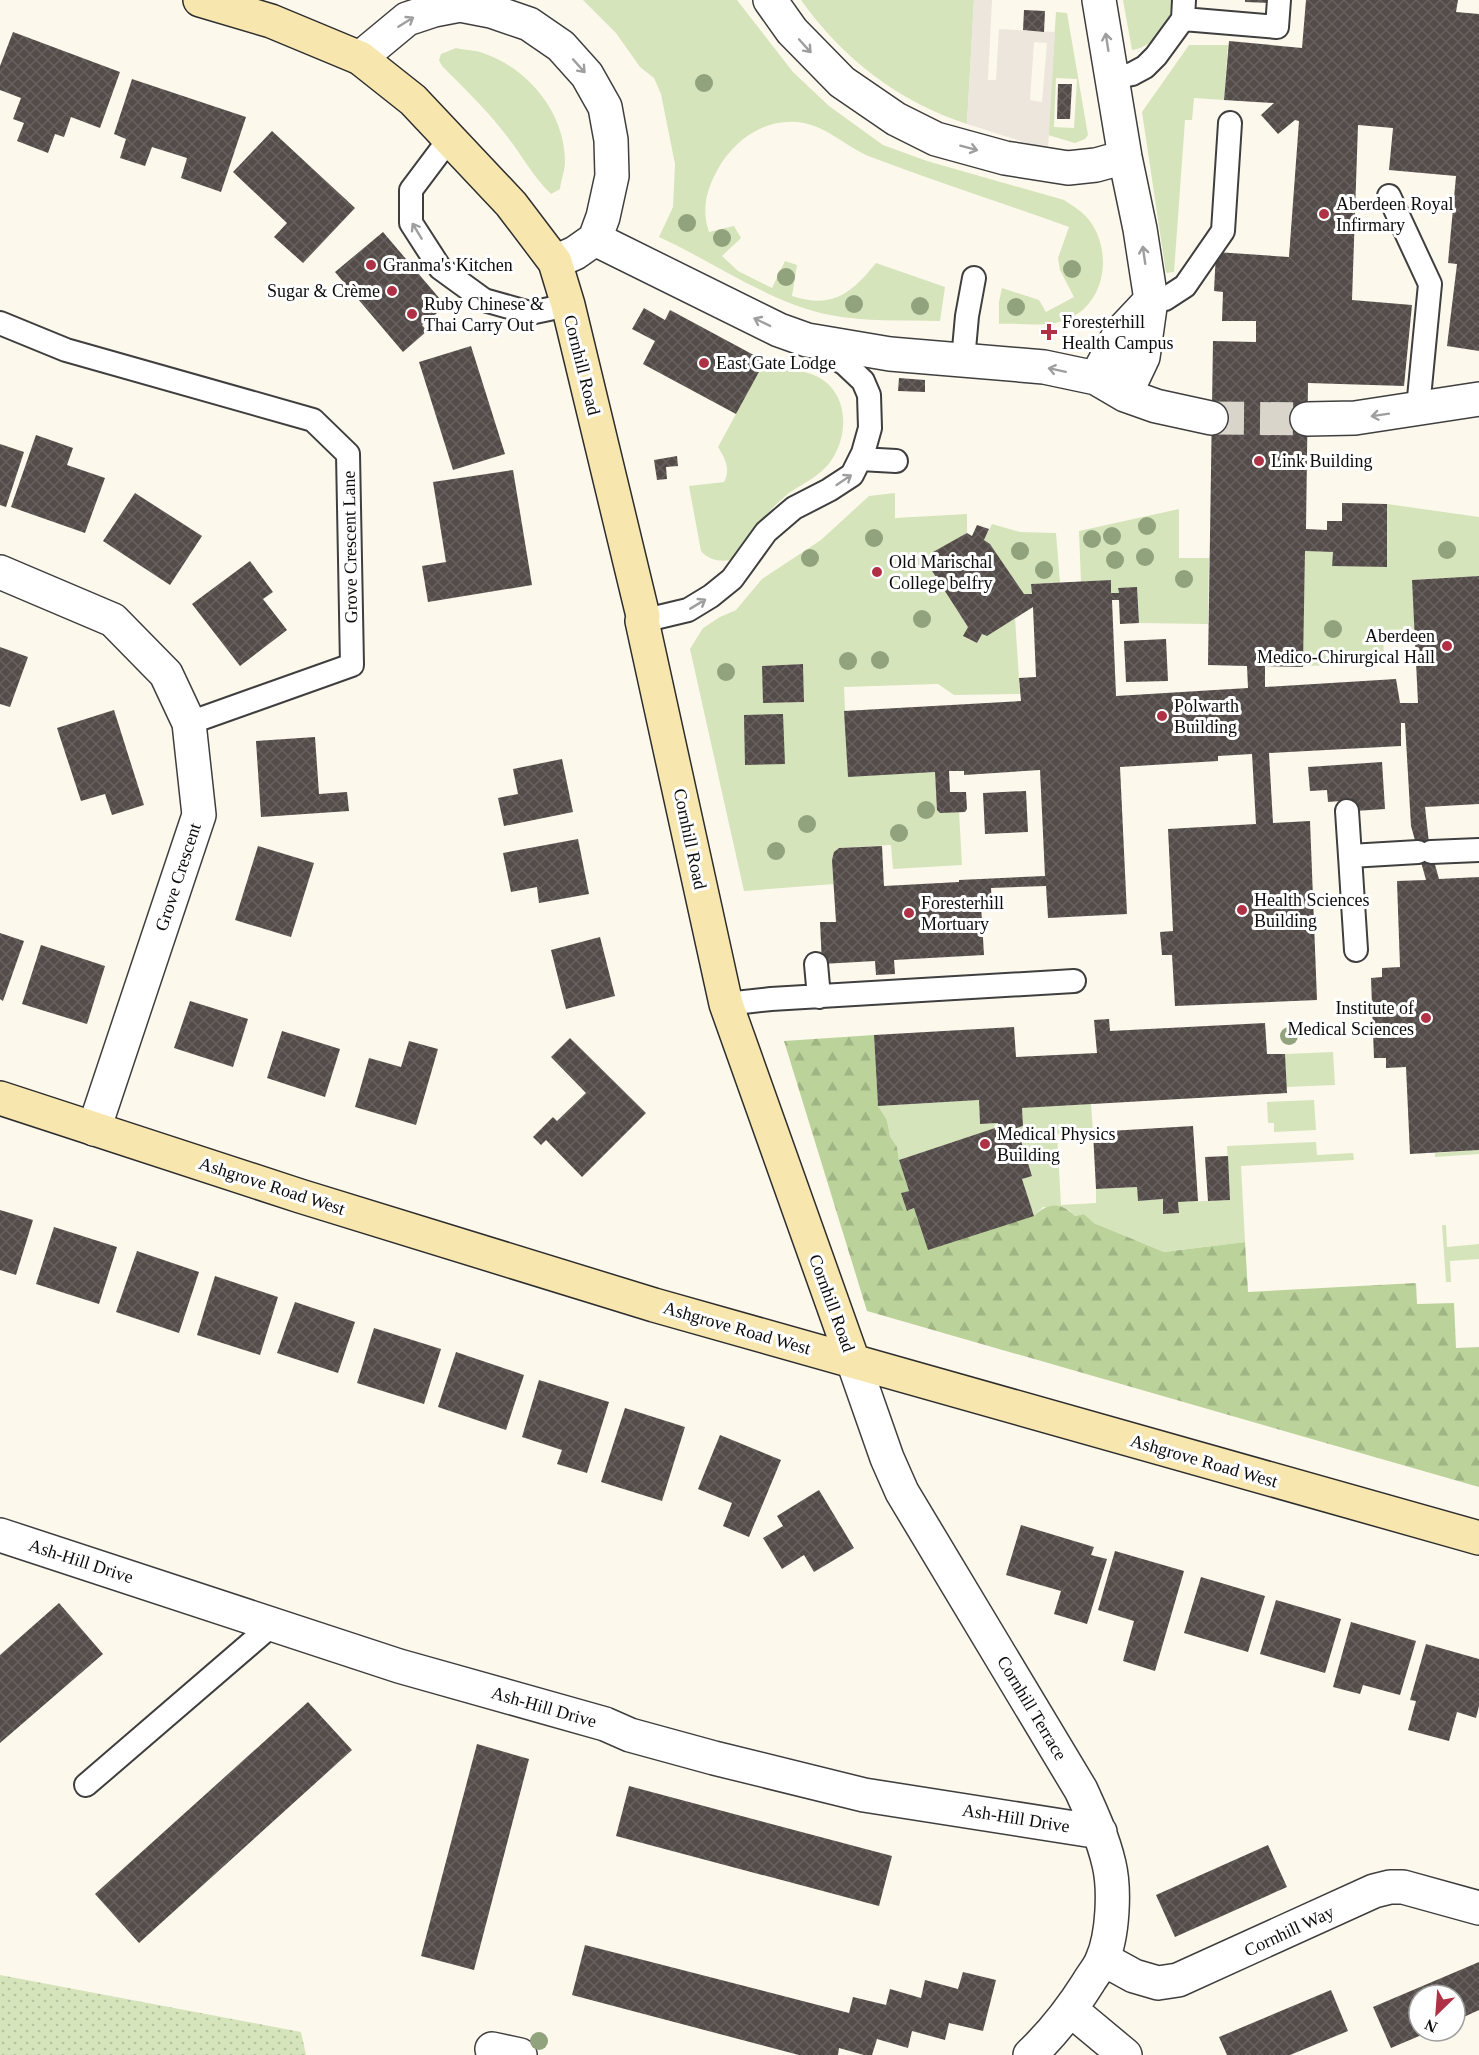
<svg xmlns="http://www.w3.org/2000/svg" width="1479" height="2055" viewBox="0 0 1479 2055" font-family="'Times New Roman',serif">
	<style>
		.grass { fill: #d5e4ba; fill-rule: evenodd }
		.forest { fill: url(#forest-firs) }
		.park { fill: url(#park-dots) }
		.plaza { fill: #ece6dd; fill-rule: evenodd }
		.building { fill: url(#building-cross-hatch) }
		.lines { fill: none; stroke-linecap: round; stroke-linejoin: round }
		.street-tunnel { stroke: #d9d5ca; stroke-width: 33; stroke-dasharray: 33 16; stroke-linecap: butt }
		.lane-casing { stroke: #3f3f3f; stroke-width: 26 }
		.street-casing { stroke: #3f3f3f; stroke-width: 36 }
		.secondary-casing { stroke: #2e2e2e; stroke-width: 36 }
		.lane { stroke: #fff; stroke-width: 22 }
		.street { stroke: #fff; stroke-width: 33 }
		.secondary { stroke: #f7e6ad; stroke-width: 33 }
		.tree { fill: #90a37d }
		.oneway { stroke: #9e9e9e }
		.poi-dot { fill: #ae3146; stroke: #fff; stroke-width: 2 }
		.labels { text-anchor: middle; stroke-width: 6; stroke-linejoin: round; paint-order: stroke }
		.poi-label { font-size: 18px; fill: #0c0c0c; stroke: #fff; text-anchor: start }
		.street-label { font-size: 18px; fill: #0c0c0c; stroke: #fff }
	</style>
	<defs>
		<pattern id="forest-firs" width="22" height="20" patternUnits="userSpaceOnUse" patternTransform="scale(1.5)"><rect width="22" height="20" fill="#bbd39a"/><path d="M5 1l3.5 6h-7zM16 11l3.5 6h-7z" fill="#a0b484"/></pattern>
		<pattern id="park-dots" width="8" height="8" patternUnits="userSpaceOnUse" patternTransform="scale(1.5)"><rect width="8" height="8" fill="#d5e4ba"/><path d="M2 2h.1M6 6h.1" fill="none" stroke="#b6c29f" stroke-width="1.8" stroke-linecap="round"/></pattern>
		<pattern id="building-cross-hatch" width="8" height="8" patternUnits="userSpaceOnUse" patternTransform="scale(1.5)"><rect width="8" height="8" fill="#534c49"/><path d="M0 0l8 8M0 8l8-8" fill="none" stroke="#67615f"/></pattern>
	</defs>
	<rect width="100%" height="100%" fill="#fdf8ec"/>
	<path class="grass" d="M583,0H737L793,72L829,106L883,145L927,161L1064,200C1073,206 1082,211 1089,220C1113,251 1106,303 1068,319C1047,328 1022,323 999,324V302L1002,288L1039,300L1046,312L1074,297L1060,270L1058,258L1069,227C1003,203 936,182 871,157C845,147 827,125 797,122C764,119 735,140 719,167C707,188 701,208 709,232L734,226L741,238L722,256L738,271L772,288L785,261L797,265L792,296C832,309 851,294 876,263L945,287L940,321C904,320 865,322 830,315C770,303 714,262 659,237L673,207L675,164L661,94L654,78L640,67L616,33Z
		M801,0H974L967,124C899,102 842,58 801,0Z
		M1123,0H1171C1171,4 1171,11 1170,15C1165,30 1148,49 1132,50Z
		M1056,12L1067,13L1088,135L1085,139L1075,143L1048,135ZM1056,78L1077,79L1074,128L1054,127Z
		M1189,45H1228L1224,100L1194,98L1192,120H1185L1174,272L1166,273L1142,112Z
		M456,48C465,50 475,50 483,53C529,69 565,113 565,162C565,170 561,180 560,189L551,194C533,177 521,154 506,135C487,110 464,88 442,66L439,60L441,54Z
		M765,361C781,366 798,369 814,375C851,391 850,439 827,466C816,478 802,484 789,493C782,499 775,505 769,512C754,526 743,543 732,560C719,562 709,560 701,551L689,486L724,482C731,469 725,458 718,447Z
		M895,493V518L967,514V533L932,571L968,627L964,637L977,643L982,634L987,636L1015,618L1020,694L954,695L938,684L844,687L848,776L935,772L938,812H959L962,865L893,869L891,845L839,848L834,852V884L744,891L690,649L703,628L720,617L736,610L762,579L821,540L869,496ZM803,664L804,702L763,703V666Z
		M1387,504L1479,517V576L1412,580L1415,629L1383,630L1384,664L1303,666L1305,551L1333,552L1332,565L1387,567Z
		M1179,509V558H1209L1208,624L1139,623L1137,588L1118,589L1119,593H1111V580L1081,582L1079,531Z
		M992,524L1020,532L1056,533L1060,583L1032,584V594H1024L990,544L984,540Z
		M1333,1052L1335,1085L1286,1087L1285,1054Z
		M979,1100L980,1124L998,1123V1127L899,1160L897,1147L890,1136L887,1120L878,1106Z
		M1314,1100L1316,1130L1274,1132V1123H1268L1267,1102Z
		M1091,1104L1093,1132L1057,1134L1061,1205L1096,1203V1189L1137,1187L1138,1201L1163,1199V1214L1179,1213L1178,1202L1230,1200L1227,1146L1316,1142L1317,1155L1353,1153L1354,1160L1241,1166L1245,1242L1164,1252L1094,1223L1084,1214L1075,1216L1068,1209L1043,1207L1034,1216L1022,1179L1032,1175L1017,1128L1023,1126L1022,1108Z
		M1479,1150V1154L1435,1157V1153Z
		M1442,1225H1446L1447,1247L1479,1244V1259L1450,1261L1451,1282H1446Z"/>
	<path class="forest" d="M874,1035L878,1106L887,1120L890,1136L897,1147L899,1160L909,1191L902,1193L908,1211L914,1208L1034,1216C1048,1202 1061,1202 1075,1216L1084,1214L1094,1223L1164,1252L1245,1242L1248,1292L1416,1283L1417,1304L1454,1303L1456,1348L1479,1347V1487L867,1311L784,1041Z"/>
	<path class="park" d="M0,1975L301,2032L306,2055H0Z"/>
	<path class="plaza" d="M974,0H992L988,80H996L999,29L1055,32L1048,150L967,124ZM1034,42L1047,43L1042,102L1030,100Z"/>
	<path class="building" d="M1245,0H1270V3L1245,2Z
		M1306,0H1458L1456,12L1479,14V351L1447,346L1457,264L1448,263L1456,176L1389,170L1393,128L1358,125L1352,300L1412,305L1404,386L1308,383L1306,529L1327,530V521H1342V503L1387,504V567L1332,566L1333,552L1305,551L1303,667L1265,666V687L1396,679L1400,703H1418L1412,580L1479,576V804L1425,807L1429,843L1439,879L1479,877V1150L1410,1154L1406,1067L1386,1068V1058H1374L1371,978L1382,977V968L1400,967L1397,881L1426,880L1411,826L1405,723H1401V746L1269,753L1273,823L1310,821L1317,1000L1175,1006L1172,955H1162L1160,932L1173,931L1168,829L1256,824L1252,754L1218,756V761L1120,767L1127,914L1048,918L1046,886L991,888L992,904L981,905L984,955L894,960L895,974L876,975L875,961L822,964L820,922H836L832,860L834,852L839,848L882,846L884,886L959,882V880L1045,876L1040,770L964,775V771H949L950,792H966L967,809L965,812L940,813L937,810L935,772L848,777L844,711L1021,701L1019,678L1036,677L1033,607L987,636L982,634L977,643L963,636L968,627L932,571L933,552L967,533L972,536L977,525L989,529L984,540L990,544L1024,594H1032L1031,584L1111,580V593H1119L1118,588L1137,587L1139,623L1120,624L1119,600H1112L1116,696L1248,688L1247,666L1208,665L1213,341L1256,342V321H1222L1223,292L1214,291L1216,252L1289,257L1299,121L1295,120L1278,134L1261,115L1274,103L1224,100L1229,41L1302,48Z
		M1024,10L1045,11L1044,32L1023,30Z
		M13,32L120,72L100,128L71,117L64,137L55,134L48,153L17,141L24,123L13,119L21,98L0,90V66Z
		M132,79L246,117L221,192L181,178L187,158L152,147L145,166L120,158L126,139L114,134Z
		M1058,84H1072L1070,119H1057Z
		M272,131L355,208L303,263L274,237L287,223L233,172Z
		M383,232L446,306L422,325L427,331L403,352L335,272Z
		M644,308L665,320L670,310L765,361L736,414L643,364L655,341L632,329Z
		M471,346L505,454L453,470L419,362Z
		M899,378L925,380V392L898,391Z
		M36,435L73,448L67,465L105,478L85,533L11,507Z
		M0,444L24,452L6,507L0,505Z
		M677,456L678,466L666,467L667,479L657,480L654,460Z
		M513,470L532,585L428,602L422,566L446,562L433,482Z
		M135,493L202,536L170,585L103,541Z
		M250,561L273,592L263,599L287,630L240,666L192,604Z
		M1166,639L1168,681L1126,682L1124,641Z
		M0,647L28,657L10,707L0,704Z
		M803,664L804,702L763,703L762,666Z
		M114,710L144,805L112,815L105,794L81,801L57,728Z
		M783,714L785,764L745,765L744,715Z
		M315,737L319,794L347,792L349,811L261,817L256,741Z
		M562,759L573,812L504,826L498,798L518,794L513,769Z
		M1382,762L1385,809L1355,811L1354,800L1328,802L1327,790L1310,791L1308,767Z
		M1026,791L1028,832L985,834L983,793Z
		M578,839L589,894L539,903L537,887L511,892L503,853Z
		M258,846L314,863L291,937L235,920Z
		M0,933L24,941L3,1001L0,999Z
		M600,937L615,996L566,1009L551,950Z
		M41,945L105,966L87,1024L22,1004Z
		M190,1001L248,1019L233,1067L174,1048Z
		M1109,1019L1110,1031L1265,1023L1267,1054H1285L1287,1093L1022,1108L1023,1126L1017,1128L1032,1176L1022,1179L1034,1216L928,1250L914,1208L907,1211L901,1193L909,1191L899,1160L998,1127V1123L980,1124L979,1100L878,1106L874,1035L1014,1027L1016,1057L1097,1053L1094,1020Z
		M282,1031L340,1049L325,1097L267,1078Z
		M570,1038L646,1113L582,1177L546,1140L541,1145L533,1137L553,1117L557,1121L586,1093L551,1057Z
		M409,1041L438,1049L416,1125L355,1107L369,1058L401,1067Z
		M1193,1126L1198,1201L1178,1202L1179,1213L1163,1214V1199L1138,1201L1137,1187L1096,1189L1093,1132Z
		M1228,1156L1230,1200L1208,1201L1205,1157Z
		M0,1210L33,1220L16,1275L0,1270Z
		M54,1227L117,1247L99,1304L36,1284Z
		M137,1251L199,1272L179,1333L116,1312Z
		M215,1276L278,1297L260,1355L197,1335Z
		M295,1302L355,1322L338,1373L277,1353Z
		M374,1328L441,1349L424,1404L357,1383Z
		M456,1352L524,1375L506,1430L438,1407Z
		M539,1380L609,1402L587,1473L557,1464L562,1450L522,1437Z
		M625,1408L685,1427L662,1501L601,1482Z
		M720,1435L781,1460L749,1537L723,1526L732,1503L698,1489Z
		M819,1490L854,1548L814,1572L804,1555L782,1569L763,1538L783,1526L777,1516Z
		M1021,1525L1094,1547L1091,1555L1107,1559L1087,1624L1054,1614L1061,1591L1006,1575Z
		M1115,1551L1184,1571L1155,1671L1123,1661L1134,1621L1098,1610Z
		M1201,1577L1265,1596L1248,1652L1184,1633Z
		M1276,1600L1341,1619L1325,1673L1260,1654Z
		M59,1603L103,1654L0,1743V1655Z
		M1351,1622L1416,1641L1400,1695L1363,1685L1360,1694L1333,1687Z
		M1426,1644L1479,1659V1706L1476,1718L1457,1712L1449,1741L1408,1730L1416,1701L1410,1700Z
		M308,1702L352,1750L139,1943L95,1894Z
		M477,1744L529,1759L474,1970L421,1956Z
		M629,1786L892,1856L879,1906L616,1836Z
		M1268,1845L1287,1887L1175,1937L1156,1895Z
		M585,1945L849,2013L853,1997L886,2005L890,1989L921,1998L925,1980L958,1989L963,1972L996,1980L983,2031L949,2023L945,2040L912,2031L908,2048L877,2039L872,2055H864L839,2048L838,2055H799L572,1995Z
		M1479,1962V2010L1455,2021V1995H1419V2031H1431L1391,2048L1373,2007Z
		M1331,1990L1348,2031L1290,2055H1227L1219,2037Z"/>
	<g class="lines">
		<path class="street-tunnel" d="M1211,418L1307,419"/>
		<defs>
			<path id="lane" d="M1183,19L1277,27L1279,0
				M1113,78L1132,74L1145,67L1156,56L1183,19L1184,0
				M450,138L411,190V223L440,268L484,300L530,313L568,305
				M1389,196L1430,284L1418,408
				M1151,300L1165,299L1185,286L1223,231L1230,123
				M0,323L66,350L313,420L348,454L352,665L189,723
				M963,360L967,316L974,278
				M860,459L896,461
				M642,621L688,610L711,596L732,579L766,532L794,508L829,490L852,475L863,453L870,428L869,395L863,381L845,364L818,347
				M1347,811L1350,856
				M1431,852L1479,850
				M1356,950L1350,856L1418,852
				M816,964L819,997
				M726,1004L771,999L1074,981
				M86,1785L272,1625"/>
			<path id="street" d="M770,0L792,31L842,82L896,119L936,139L1005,158L1068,168L1096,165L1125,157
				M360,58L407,19L434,10L460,5L491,11L529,24L561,46L587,75L605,107L611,140L612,176L603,217L595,239L575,253L555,262
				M595,239L779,330L807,340L890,354L1044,367L1096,378L1125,395L1156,406L1211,418
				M1096,378L1120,333L1151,300L1140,229L1125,157L1099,0
				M1125,395L1143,357L1151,300
				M1307,419L1355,418L1479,399
				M0,572L113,620L166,674L189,723L199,815L94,1129
				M853,1361L887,1458L902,1492L1081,1790C1092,1814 1103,1838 1109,1864C1115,1889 1113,1936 1102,1960C1099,1968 1092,1976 1088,1983C1071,2010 1053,2033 1030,2055
				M0,1535L399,1666L605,1724L630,1735L714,1758L864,1795L1100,1832
				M1103,1959L1134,1976L1158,1983L1178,1980L1374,1891L1390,1887H1403L1479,1908
				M1071,2010L1125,2055
				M492,2049L520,2055"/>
			<path id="secondary" d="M200,0L271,21L360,58L413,100L511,204L555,262L568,305L643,616L642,621L726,1004L853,1361
				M0,1098L300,1196L654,1305L1479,1538"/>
		</defs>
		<use href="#lane" class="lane-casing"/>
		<use href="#street" class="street-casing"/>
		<use href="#secondary" class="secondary-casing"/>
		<use href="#lane" class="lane"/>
		<use href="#street" class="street"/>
		<use href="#secondary" class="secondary"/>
	</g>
	<g class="tree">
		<circle cx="704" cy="83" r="9"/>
		<circle cx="687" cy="223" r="9"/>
		<circle cx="722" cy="238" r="9"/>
		<circle cx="1072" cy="269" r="9"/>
		<circle cx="786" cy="277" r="9"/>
		<circle cx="854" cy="304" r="9"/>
		<circle cx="920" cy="306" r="9"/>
		<circle cx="1016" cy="307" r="9"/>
		<circle cx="1147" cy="526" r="9"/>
		<circle cx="1112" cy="536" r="9"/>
		<circle cx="874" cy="538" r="9"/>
		<circle cx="1092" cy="539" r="9"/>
		<circle cx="1447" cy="550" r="9"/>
		<circle cx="1020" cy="551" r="9"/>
		<circle cx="1145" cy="557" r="9"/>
		<circle cx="810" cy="558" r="9"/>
		<circle cx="1115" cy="560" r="9"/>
		<circle cx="1044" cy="570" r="9"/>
		<circle cx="1184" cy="579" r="9"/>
		<circle cx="922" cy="619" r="9"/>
		<circle cx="1333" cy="629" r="9"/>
		<circle cx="880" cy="660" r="9"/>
		<circle cx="848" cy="661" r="9"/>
		<circle cx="726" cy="672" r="9"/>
		<circle cx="926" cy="810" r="9"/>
		<circle cx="807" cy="824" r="9"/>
		<circle cx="899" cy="833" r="9"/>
		<circle cx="776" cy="851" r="9"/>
		<circle cx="1289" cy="1036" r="9"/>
		<circle cx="539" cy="2041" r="9"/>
	</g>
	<defs><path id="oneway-shaft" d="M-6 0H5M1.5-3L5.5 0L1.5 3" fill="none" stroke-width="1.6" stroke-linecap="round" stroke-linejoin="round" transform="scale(1.5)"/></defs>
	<g class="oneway">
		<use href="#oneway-shaft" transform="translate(406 22) rotate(-32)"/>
		<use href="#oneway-shaft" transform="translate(1107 42) rotate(-99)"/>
		<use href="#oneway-shaft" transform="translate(805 46) rotate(48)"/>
		<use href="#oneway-shaft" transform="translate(579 66) rotate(48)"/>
		<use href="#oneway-shaft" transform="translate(969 148) rotate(15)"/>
		<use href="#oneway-shaft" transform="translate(417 231) rotate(-121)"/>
		<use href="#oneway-shaft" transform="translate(1144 255) rotate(-98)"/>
		<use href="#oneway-shaft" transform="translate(762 322) rotate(-154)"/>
		<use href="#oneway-shaft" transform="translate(1057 370) rotate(-168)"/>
		<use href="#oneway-shaft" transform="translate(1380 415) rotate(171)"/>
		<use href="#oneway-shaft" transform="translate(844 480) rotate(-34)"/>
		<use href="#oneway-shaft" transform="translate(698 604) rotate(-31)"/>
	</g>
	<g class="poi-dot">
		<circle cx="1324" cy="214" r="6"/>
		<circle cx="371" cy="265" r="6"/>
		<circle cx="392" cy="291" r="6"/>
		<circle cx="412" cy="314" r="6"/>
		<path d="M1046 323h6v6h6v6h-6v6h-6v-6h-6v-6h6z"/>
		<circle cx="704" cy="363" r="6"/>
		<circle cx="1259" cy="461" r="6"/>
		<circle cx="877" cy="572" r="6"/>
		<circle cx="1447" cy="646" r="6"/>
		<circle cx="1162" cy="716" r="6"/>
		<circle cx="1242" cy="910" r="6"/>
		<circle cx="909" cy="913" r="6"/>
		<circle cx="1426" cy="1018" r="6"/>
		<circle cx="985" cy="1144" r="6"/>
	</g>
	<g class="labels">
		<g class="poi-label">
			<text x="1336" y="210">Aberdeen Royal<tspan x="1336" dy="21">Infirmary</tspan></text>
			<text x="383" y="271">Granma's Kitchen</text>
			<text x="380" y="297" text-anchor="end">Sugar &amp; Crème</text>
			<text x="424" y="310">Ruby Chinese &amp;<tspan x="424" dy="21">Thai Carry Out</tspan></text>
			<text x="1062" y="328">Foresterhill<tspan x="1062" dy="21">Health Campus</tspan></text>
			<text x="716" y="369">East Gate Lodge</text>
			<text x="1271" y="467">Link Building</text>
			<text x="889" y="568">Old Marischal<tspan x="889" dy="21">College belfry</tspan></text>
			<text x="1435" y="642" text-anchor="end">Aberdeen<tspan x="1435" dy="21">Medico-Chirurgical Hall</tspan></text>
			<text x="1174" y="712">Polwarth<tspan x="1174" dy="21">Building</tspan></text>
			<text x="1254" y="906">Health Sciences<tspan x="1254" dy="21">Building</tspan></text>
			<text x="921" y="909">Foresterhill<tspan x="921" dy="21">Mortuary</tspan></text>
			<text x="1414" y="1014" text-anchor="end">Institute of<tspan x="1414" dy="21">Medical Sciences</tspan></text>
			<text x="997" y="1140">Medical Physics<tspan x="997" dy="21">Building</tspan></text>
		</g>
		<g class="street-label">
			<text transform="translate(582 365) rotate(76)" y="6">Cornhill Road</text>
			<text transform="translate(350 547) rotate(-91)" y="6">Grove Crescent Lane</text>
			<text transform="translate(690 839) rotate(78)" y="6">Cornhill Road</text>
			<text transform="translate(178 877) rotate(-72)" y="6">Grove Crescent</text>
			<text transform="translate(272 1186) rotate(18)" y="6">Ashgrove Road West</text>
			<text transform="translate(832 1303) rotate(70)" y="6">Cornhill Road</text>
			<text transform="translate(737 1328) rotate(16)" y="6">Ashgrove Road West</text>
			<text transform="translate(1204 1461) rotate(16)" y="6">Ashgrove Road West</text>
			<text transform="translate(81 1561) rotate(18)" y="6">Ash-Hill Drive</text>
			<text transform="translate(544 1707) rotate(16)" y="6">Ash-Hill Drive</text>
			<text transform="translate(1032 1708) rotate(59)" y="6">Cornhill Terrace</text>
			<text transform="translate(1016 1818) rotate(9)" y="6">Ash-Hill Drive</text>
			<text transform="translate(1289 1931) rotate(-25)" y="6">Cornhill Way</text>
		</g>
	</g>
	<g transform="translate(1437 2013) rotate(205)"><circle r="28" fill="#ffffff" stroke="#9e9e9e" stroke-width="1.5"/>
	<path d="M0-4.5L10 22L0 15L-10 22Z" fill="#ae3146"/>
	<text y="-9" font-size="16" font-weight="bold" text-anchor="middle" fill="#0c0c0c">N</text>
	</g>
</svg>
